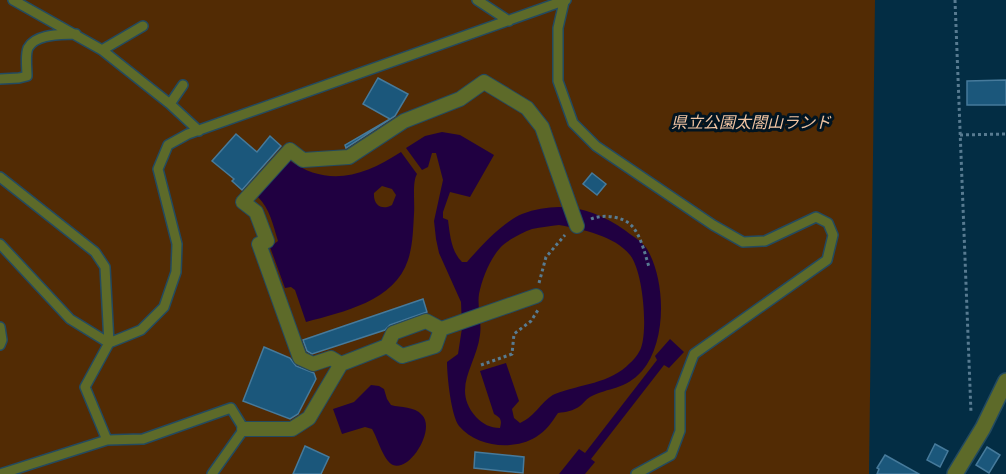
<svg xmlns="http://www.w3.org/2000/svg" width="1006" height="474" viewBox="0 0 1006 474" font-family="'IBM Plex Serif','Noto Sans JP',serif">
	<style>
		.green { fill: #522b04 }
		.water { fill: #200041; fill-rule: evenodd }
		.building { fill: #1b577b; stroke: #467a9b; stroke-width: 1.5 }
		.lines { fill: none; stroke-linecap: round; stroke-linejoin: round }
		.service-casing { stroke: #234a60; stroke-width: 12 }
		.pedestrian-casing { stroke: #234a60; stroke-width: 16 }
		.tertiary-casing { stroke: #234a60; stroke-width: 18 }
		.path { stroke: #587b91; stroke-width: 3; stroke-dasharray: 3 3; stroke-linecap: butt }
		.service { stroke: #5d6a29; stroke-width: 9 }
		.pedestrian { stroke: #5d6a29; stroke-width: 14 }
		.tertiary { stroke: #5d6a29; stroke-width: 15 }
		.labels { text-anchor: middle; stroke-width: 6; stroke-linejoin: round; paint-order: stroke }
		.park-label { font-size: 16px; font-style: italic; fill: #f1c5a3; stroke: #011421 }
	</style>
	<rect width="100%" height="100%" fill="#032d44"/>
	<path class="green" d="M0,0H875L869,474H0Z"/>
	<path class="water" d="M442,132L460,135L494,155L470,197L450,192L443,212V218L448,220C450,235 451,251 462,262H467C481,246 503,222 522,214C560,200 594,208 626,231C632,236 643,242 647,249C666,281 667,342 642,371C625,390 609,387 590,397C586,399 583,404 580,406C573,411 566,412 558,413C552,422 546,431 536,437C513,451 477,447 459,426C451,416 447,376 447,362L458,354L462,328L461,302L439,253L436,239L434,221L443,180L436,153H432L428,167L422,170L406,148L425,136ZM559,225C582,229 615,236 630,255C643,271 648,329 641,348C639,353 634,360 630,363C610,384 580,384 555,394C543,399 536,416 520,423L514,418L512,409L519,401L506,363L480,371L494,414C501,418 502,420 500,428C490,428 483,424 476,417C451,388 476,366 480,335C482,321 477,307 479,294C482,279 490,259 500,248C506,241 523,232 532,229C541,227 551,226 559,225Z
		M401,152L417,174C412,182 415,203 414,214C413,230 413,245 408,260C395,301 343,312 306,322L295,290L291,287L285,288L270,247L278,241C273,225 270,209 258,197L289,160C328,188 364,176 401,152ZM382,186L392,189L396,195L392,205C382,211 373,205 374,193Z
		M670,339L684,352L669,368L664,365L591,459L595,462L585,474H559L579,449L585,453L657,360L655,356Z
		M371,385L379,386L384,389L387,399L391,405C401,408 414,406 422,415C436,429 410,472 393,465C383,460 378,439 372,429L365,427L342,434L333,409L354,402Z"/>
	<path class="building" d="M378,78L408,94L395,116L346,148L345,145L390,119L363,104Z
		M1006,80V105H967V81Z
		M236,134L257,152L270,136L281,146L242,190L232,181L234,179L212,161Z
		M592,173L606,184L597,195L583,184Z
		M423,299L427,312L390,325L385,330L312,354L307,351L303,340Z
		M264,347L290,358L296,366L314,373L316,379L298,414L290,419L243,401Z
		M935,444L948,451L940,467L927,460Z
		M305,446L329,457L321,474H293Z
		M987,447L1000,455L989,473L976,465Z
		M475,452L524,457L523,473L474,468Z
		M885,455L919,474H877L879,469L877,468Z"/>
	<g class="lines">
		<defs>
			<path id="service" d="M13,0L102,50L170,104L199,131
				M477,0L509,21
				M564,2L558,28V81L573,123L596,146L713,225L743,242L765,241L816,217L828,223L833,235L827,260L694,354L680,391V431L671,455L636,474
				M102,50L143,26
				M0,79L19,78L27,76C27,68 25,55 28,48C36,33 62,35 76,34
				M170,104L183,85
				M0,177L95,252L105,267L109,343L85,387L107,440L143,439L231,408L244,429L212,474
				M0,244L70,319L109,343L141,330L164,307L176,272L177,244L158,169L168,145L188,134L566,0
				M0,327L2,340L0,345
				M0,474L107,440"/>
			<path id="pedestrian" d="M387,346L402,356L435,346L441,329
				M341,364L331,358L313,364L300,358L259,244L267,241L256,212L243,202L290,150L303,160L349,157L404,121L460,99L484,82L527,108L542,127L577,226
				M244,429H292L309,418L341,364L387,346L393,333L426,321L441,329L536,296"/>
			<path id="tertiary" d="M955,474L983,428L1006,381"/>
		</defs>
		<use href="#service" class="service-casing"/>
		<use href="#pedestrian" class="pedestrian-casing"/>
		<use href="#tertiary" class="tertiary-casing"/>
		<path class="path" d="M955,0L971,413
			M960,135L1006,134
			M591,219C602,214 623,216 632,226C641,236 645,254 649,267
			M539,283L546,257L565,235
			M481,365L512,354L514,334L531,321L538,310"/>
		<use href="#service" class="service"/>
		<use href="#pedestrian" class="pedestrian"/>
		<use href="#tertiary" class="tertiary"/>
	</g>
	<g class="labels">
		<g class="park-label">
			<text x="751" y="128">県立公園太閤山ランド</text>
		</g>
	</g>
</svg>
